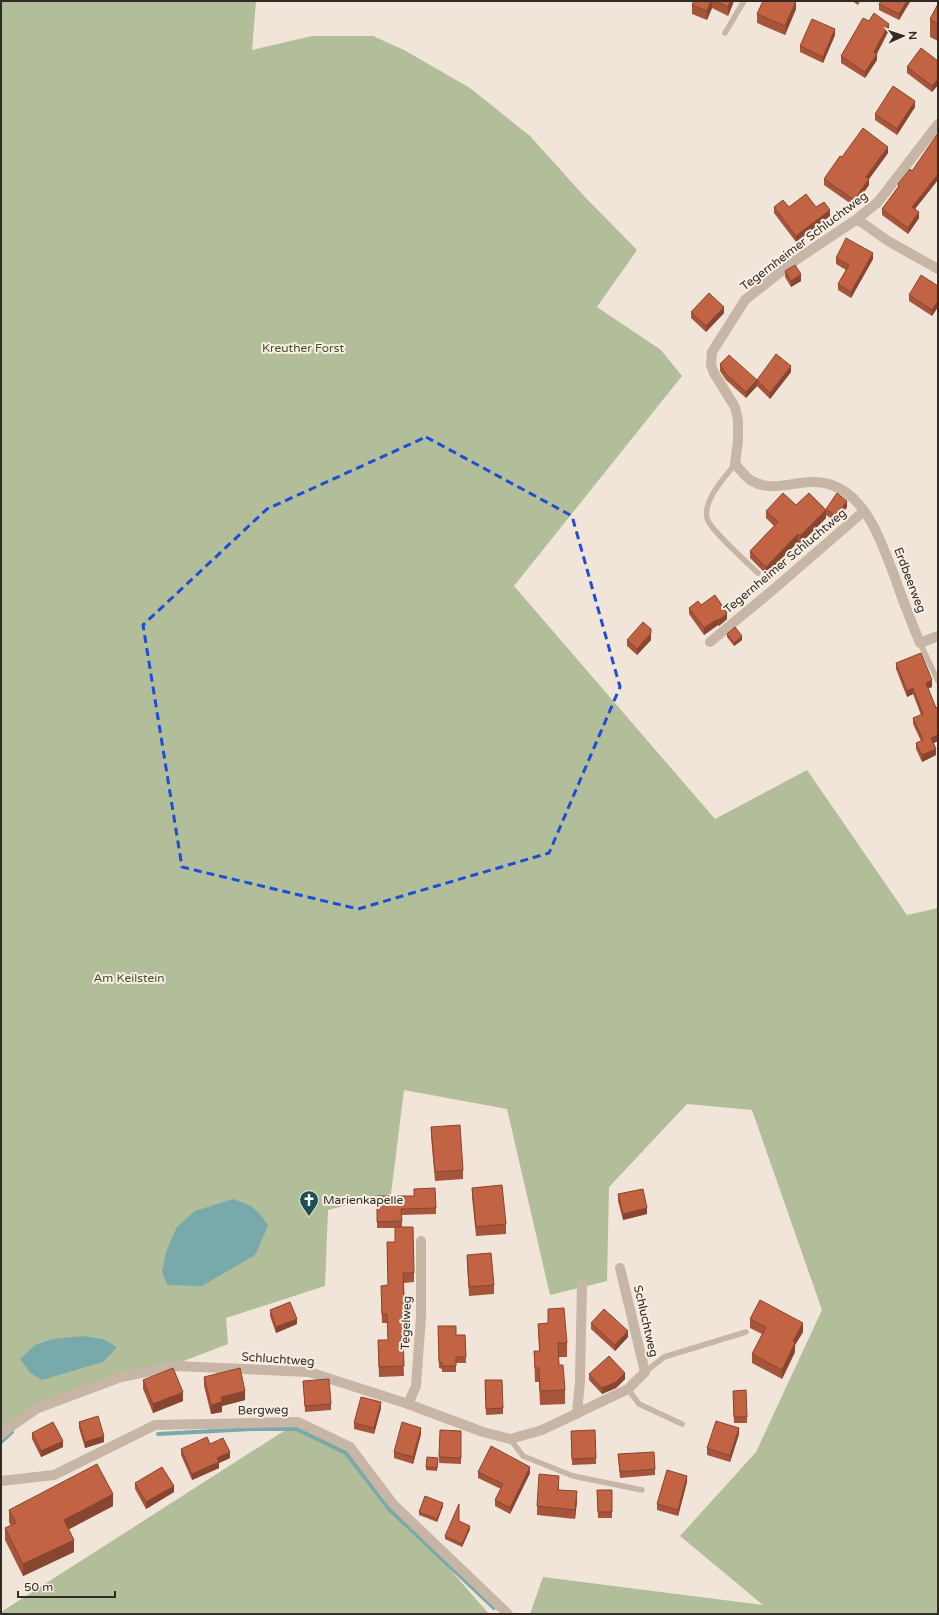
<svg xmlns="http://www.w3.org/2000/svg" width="939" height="1615" viewBox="0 0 939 1615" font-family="'Varela Round',sans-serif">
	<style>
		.green { fill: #b1be99 }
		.water { fill: #78aaac }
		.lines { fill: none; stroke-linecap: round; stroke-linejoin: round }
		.stream { stroke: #78aaac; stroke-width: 4 }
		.lane { stroke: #c7b5a5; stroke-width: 5.5 }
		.street { stroke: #c7b5a5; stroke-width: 10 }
		.wall { fill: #a7553a }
		.shaded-wall { fill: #884530 }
		.building { fill: #c26344; stroke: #884530 }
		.marked { fill: none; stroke: #1d4ed8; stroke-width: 3; stroke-dasharray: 8 5; stroke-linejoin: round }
		.labels { text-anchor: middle; stroke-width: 4; stroke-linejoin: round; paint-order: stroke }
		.street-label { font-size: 12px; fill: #332a26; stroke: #f8efe4 }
		.park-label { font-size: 12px; fill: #42512a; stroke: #f8efe4 }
		.poi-label { font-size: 12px; fill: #332a26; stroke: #f8efe4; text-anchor: start }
	</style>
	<rect width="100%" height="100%" fill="#f0e5d8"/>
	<path class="green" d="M1,1H256L252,50L312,36H373L404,50L470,88L530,136L585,197L637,250L597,307L661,350L682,376L514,586L715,819L807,770L907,915L938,908V1614H530L543,1577L763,1605L680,1536L756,1452L822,1310L752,1110L687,1104L609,1187L607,1281L550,1295L507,1109L404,1090L391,1194L328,1210L325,1286L226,1318L228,1344L176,1364L38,1408L1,1435Z
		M298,1422L350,1447L393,1504L489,1614H1V1612Z"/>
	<path class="water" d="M233,1199C253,1206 257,1208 268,1226L255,1255L202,1286L167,1285L162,1272L166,1252L177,1227L195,1211Z
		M82,1336L103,1339L117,1347L103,1362L42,1380L30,1373L20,1359L35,1345L53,1339Z"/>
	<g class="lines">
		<path class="stream" d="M158,1434L252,1429H296L346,1453L389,1509L494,1608
			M1,1442L12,1432"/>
		<path class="lane" d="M725,33L744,1
			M735,464C725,477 703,500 707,518C709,529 748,563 758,573
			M920,643L938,681
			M645,1372L664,1357L746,1332
			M628,1389L639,1404L682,1424
			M510,1439L523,1456L573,1476L642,1490"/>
		<path class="street" d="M938,124L878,202L857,219L793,262L745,300L712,352L711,365L714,373L735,407L738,420V441L735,464C740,469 746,478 752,481C772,492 792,482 812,482C862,481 879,537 894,575C902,598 911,621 920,643L938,636
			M857,219L888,241L938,269
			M710,642L774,589L864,511
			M408,1404L416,1386L421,1316V1241
			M577,1414L580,1381L582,1283
			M1,1435L9,1428L38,1408L121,1377L176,1366L309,1372L408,1404L483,1432L510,1439L542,1430L628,1389L645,1372L620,1268
			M1,1481L54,1475L155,1425L298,1422L350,1447L393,1504L508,1614"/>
	</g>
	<path class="wall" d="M694,1H734L728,16L712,8L707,20L692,14V5Z
		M852,1H860L858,5Z
		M910,1L899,20L879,10V4Z
		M938,4V41L930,37V19Z
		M796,9L785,35L757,23V14Z
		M869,21L889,30L877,54V60L865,78L841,63V56Z
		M835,35L823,63L800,52V46Z
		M938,61V85L932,92L907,73V67Z
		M915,107L897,135L875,120V114Z
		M888,153L869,179V185L854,206L824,185V179L842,157Z
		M912,171L915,209L919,218L908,234L882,215V209L898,187V184Z
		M774,207H816L830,216L796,242L774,213Z
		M836,258L873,259L851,298L838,290V284L846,270L836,264Z
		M785,271L801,281L791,287L785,277Z
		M938,286V307L932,316L909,301V295Z
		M691,312L724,313L706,332L691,318Z
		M720,364L757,380L791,372L770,399L757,386L746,398L726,380L720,371Z
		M796,505L826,510L847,507L836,522L826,515V518L800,544L798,542L766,574L750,558V551L774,526L766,518V511Z
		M701,605L727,619L719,626L718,625L704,635L689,614V608Z
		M727,634L742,640L734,646L727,637Z
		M627,640H651L637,655L627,646Z
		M896,663L932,687L928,688L936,708L938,707V741L934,743L936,755L922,762L916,749V743L921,741L913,724V718L921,715L913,694L907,697L896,669Z
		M938,765V777L937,775V766Z
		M431,1127L463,1170V1179L435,1181L431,1136Z
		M472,1188L506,1224V1234L476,1236L472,1197Z
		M414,1189L436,1208V1214L402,1215V1227L414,1273V1282L404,1283L405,1325L408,1336V1346H403L404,1376L379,1377L378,1349L388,1340L387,1323H382L381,1295L388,1285L387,1242H395V1228H377V1196H414Z
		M618,1194L647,1214L623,1220L618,1201Z
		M467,1255L494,1285V1294L469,1296L467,1264Z
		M548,1309L567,1343V1357H559V1365L565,1390V1404L540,1405L539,1382H535L534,1351H539L538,1324L548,1323Z
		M270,1310L297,1324L276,1333L270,1316Z
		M750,1319L803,1332L795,1345V1352L782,1379L752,1363V1354L762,1334L750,1328Z
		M591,1323L628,1337L615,1351L591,1329Z
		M438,1326L456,1335H465L466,1363H456V1372H442V1369L439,1368Z
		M589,1374L625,1379L616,1388L602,1394L589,1380Z
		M204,1377L245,1400L222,1406V1412L211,1414L204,1386Z
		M143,1380L183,1401L153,1413L143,1389Z
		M303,1381L331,1404V1410L305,1412Z
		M485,1386L503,1408V1414L486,1415Z
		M733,1397L747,1417V1423H734Z
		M381,1408L374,1434L354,1429V1423Z
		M79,1422L104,1442L85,1448L79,1428Z
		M440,1430L461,1431V1464L439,1463Z
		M32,1433L63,1447L41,1457L32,1439Z
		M421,1434L413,1464L394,1458V1452Z
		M739,1434L730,1462L707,1455V1448Z
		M571,1437L596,1458V1464L572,1465Z
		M210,1444L230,1458L219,1463V1468L192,1480L181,1455V1449Z
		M618,1454L655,1469V1475L620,1478Z
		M438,1461L437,1471L426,1470V1467Z
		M478,1472L530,1473L510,1514L495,1506V1500L501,1489L478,1478Z
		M687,1482L678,1516L657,1510V1504Z
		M135,1483L174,1492L146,1509L135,1489Z
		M559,1485V1490L577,1501L575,1519L537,1515V1506Z
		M597,1490H612V1518H598Z
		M113,1506L68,1529L74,1552L23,1576L5,1540V1528L11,1526L9,1522V1510Z
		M443,1506L437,1522L419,1515V1512Z
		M459,1521L470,1529L462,1547L445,1539V1536Z"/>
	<path class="shaded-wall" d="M711,1H712V8L707,20V11Z
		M730,1H734L728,16V7Z
		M796,1V9L785,35V26Z
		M907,1H910V2L899,20V14Z
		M889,24V30L874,58V52Z
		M835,29V35L823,63V57Z
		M877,54V60L865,78V72Z
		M938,79V85L932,92V86Z
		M915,101V107L897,135V129Z
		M888,147V153L869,179V185L854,206V200L866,177Z
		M938,174V180L912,213V207Z
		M830,210V216L796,242V236Z
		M919,212V218L908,234V228Z
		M873,253V259L851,298V292Z
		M801,274V281L791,287V281Z
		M938,301V307L932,316V310Z
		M724,307V313L706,332V326Z
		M791,366V372L770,399V393Z
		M757,380V386L746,398V392Z
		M847,501V507L836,522V516Z
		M826,510V518L800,544V536Z
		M798,534V542L766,574V567Z
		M727,613V619L719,626V620Z
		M718,619V625L704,635V628Z
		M651,633V640L637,655V649Z
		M742,636V640L734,646V643Z
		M932,680V687L926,689V683Z
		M913,688V694L907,697V691Z
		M938,735V741L931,744V738Z
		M936,749V755L922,762V755Z
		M647,1208V1214L623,1220V1214Z
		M297,1319V1324L276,1333V1327Z
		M803,1323V1332L795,1345V1352L782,1379V1370L793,1341Z
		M628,1331V1337L615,1351V1345Z
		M625,1373V1379L616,1388L602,1394V1388Z
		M245,1391V1400L222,1406V1412L211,1414V1405L221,1397Z
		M183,1392V1401L153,1413V1404Z
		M381,1402V1408L374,1434V1428Z
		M421,1428V1434L413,1464V1457Z
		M739,1428V1434L730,1462V1456Z
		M104,1436V1442L85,1448V1442Z
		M63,1441V1447L41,1457V1451Z
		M230,1452V1458L219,1463V1468L192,1480V1474L217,1458Z
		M530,1467V1473L510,1514V1508Z
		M687,1476V1482L678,1516V1510Z
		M174,1486V1492L146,1509V1502Z
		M577,1491V1501L575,1519V1510Z
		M113,1494V1506L64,1532V1520Z
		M443,1503V1506L437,1522V1519Z
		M470,1526V1529L462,1547V1544Z
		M74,1540V1552L23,1576V1564Z"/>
	<path class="building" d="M694,1H711L707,11L692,5Z
		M715,1H730L728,7Z
		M763,1H796L785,26L757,14Z
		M881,1H907L899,14L879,4Z
		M938,4V24L930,19Z
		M874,13L889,24L874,52L877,54L865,72L841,56L863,18L869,21Z
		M812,19L835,29L823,57L800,46Z
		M921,48L938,61V79L932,86L907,67Z
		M893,86L915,101L897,129L875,114Z
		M863,128L888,147L866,177L869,179L854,200L824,179L840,156L842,157Z
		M938,133V174L912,207L919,212L908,228L882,209L899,186L898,184L910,169L912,171Z
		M806,194L816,207L824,202L830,210L796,236L774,207L783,200L789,207Z
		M846,238L873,253L851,292L838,284L849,265L836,258Z
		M795,265L801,274L791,281L785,271Z
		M921,275L938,286V301L932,310L909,295Z
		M709,293L724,307L706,326L691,312Z
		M776,354L791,366L770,393L757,380Z
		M729,355L757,380L746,392L726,374L720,364Z
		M783,493L796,505L809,493L826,510L800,536L798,534L766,567L750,551L778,522L766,511Z
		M837,493L847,501L836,516L826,509Z
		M715,595L727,613L719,620L718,619L704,628L689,608L698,601L701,605Z
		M643,622L651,629V633L637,649L627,640Z
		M735,627L742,636L734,643L727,634Z
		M921,653L932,680L926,683L936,708L938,707V735L931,738L936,749L922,755L916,743L923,740L913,718L923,714L913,688L907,691L896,663Z
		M460,1125L463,1170L435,1172L431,1127Z
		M502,1185L506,1224L476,1227L472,1188Z
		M435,1188L436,1208L401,1209L402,1221L377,1222V1196H414V1189Z
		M643,1189L647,1208L623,1214L618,1194Z
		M395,1227H413L414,1273H403L405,1325H408V1336H403L404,1366L379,1367L378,1340H388L387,1314H382L381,1286L388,1285L387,1242H395Z
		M491,1253L494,1285L469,1287L467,1255Z
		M760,1300L803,1323L793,1341L795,1343L782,1370L752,1354L766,1327L750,1319Z
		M290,1302L297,1319L276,1327L270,1310Z
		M564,1308L567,1343H558L559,1365H563L565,1390L540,1391L539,1368H535L534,1351H540L538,1324L548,1323V1309Z
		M604,1309L628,1331L615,1345L591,1323Z
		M438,1326H456V1335H465L466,1357H456V1366H442V1363L439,1362Z
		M609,1356L625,1373L616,1382L602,1388L589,1374Z
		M173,1368L183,1392L153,1404L143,1380Z
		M240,1368L245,1391L221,1397L222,1402L211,1405L204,1377Z
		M329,1379L331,1404L305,1406L303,1381Z
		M485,1380H502L503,1408L486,1409Z
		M746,1390L747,1417H734L733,1391Z
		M361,1397L381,1402L374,1428L354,1423Z
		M98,1416L104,1436L85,1442L79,1422Z
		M716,1421L739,1428L730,1456L707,1448Z
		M53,1422L63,1441L41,1451L32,1433Z
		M402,1422L421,1428L413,1457L394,1452Z
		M440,1430L461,1431V1458L439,1457Z
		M595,1430L596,1458L572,1459L571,1431Z
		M207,1437L210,1444L223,1438L230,1452L217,1458L219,1462L192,1474L181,1449Z
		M491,1446L530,1467L510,1508L495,1500L503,1484L478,1472Z
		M654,1452L655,1469L620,1472L618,1454Z
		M427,1457L438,1458L437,1468L426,1467Z
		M97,1464L113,1494L64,1520L74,1540L23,1564L5,1528L16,1523L9,1510Z
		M162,1467L174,1486L146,1502L135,1483Z
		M667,1470L687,1476L678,1510L657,1504Z
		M539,1474L559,1476L558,1490L577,1491L575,1510L537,1506Z
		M597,1490H612V1512H598Z
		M425,1496L443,1503L437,1519L419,1512Z
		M459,1504V1521L470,1526L462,1544L445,1536Z"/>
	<path class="marked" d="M426,437L572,516L620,687L549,853L358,909L182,867L143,625L267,509Z"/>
	<defs>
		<symbol id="church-pin" viewBox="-11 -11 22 30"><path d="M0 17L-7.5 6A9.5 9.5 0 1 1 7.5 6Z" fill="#1d4f53" stroke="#f8efe4"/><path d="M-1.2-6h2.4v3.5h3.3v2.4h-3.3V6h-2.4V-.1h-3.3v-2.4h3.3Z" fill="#fff"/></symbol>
	</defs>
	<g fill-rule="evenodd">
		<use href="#church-pin" x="298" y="1189" width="22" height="30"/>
	</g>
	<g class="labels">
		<g class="street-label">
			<text transform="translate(804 241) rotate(-37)" y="4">Tegernheimer Schluchtweg</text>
			<text transform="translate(785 561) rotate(-40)" y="4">Tegernheimer Schluchtweg</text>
			<text transform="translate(910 580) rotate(69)" y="4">Erdbeerweg</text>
			<text transform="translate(646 1321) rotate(77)" y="4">Schluchtweg</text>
			<text transform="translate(406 1323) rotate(-88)" y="4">Tegelweg</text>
			<text transform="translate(278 1359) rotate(4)" y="4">Schluchtweg</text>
			<text transform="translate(263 1410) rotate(-1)" y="4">Bergweg</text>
		</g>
		<g class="park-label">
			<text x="303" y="352">Kreuther Forst</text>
			<text x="129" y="982">Am Keilstein</text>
		</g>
		<g class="poi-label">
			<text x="323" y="1204">Marienkapelle</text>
		</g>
	</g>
	<rect width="939" height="1615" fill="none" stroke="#332a26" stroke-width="4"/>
	<g transform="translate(903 36) rotate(87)" stroke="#f8efe4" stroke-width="3" paint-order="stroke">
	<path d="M0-3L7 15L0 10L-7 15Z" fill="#332a26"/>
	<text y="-6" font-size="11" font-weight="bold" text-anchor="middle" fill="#332a26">N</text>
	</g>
	<path d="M18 1591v6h97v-6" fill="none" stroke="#332a26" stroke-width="2"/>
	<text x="24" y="1591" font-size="12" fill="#332a26" stroke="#f8efe4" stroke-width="3" paint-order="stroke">50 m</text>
</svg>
